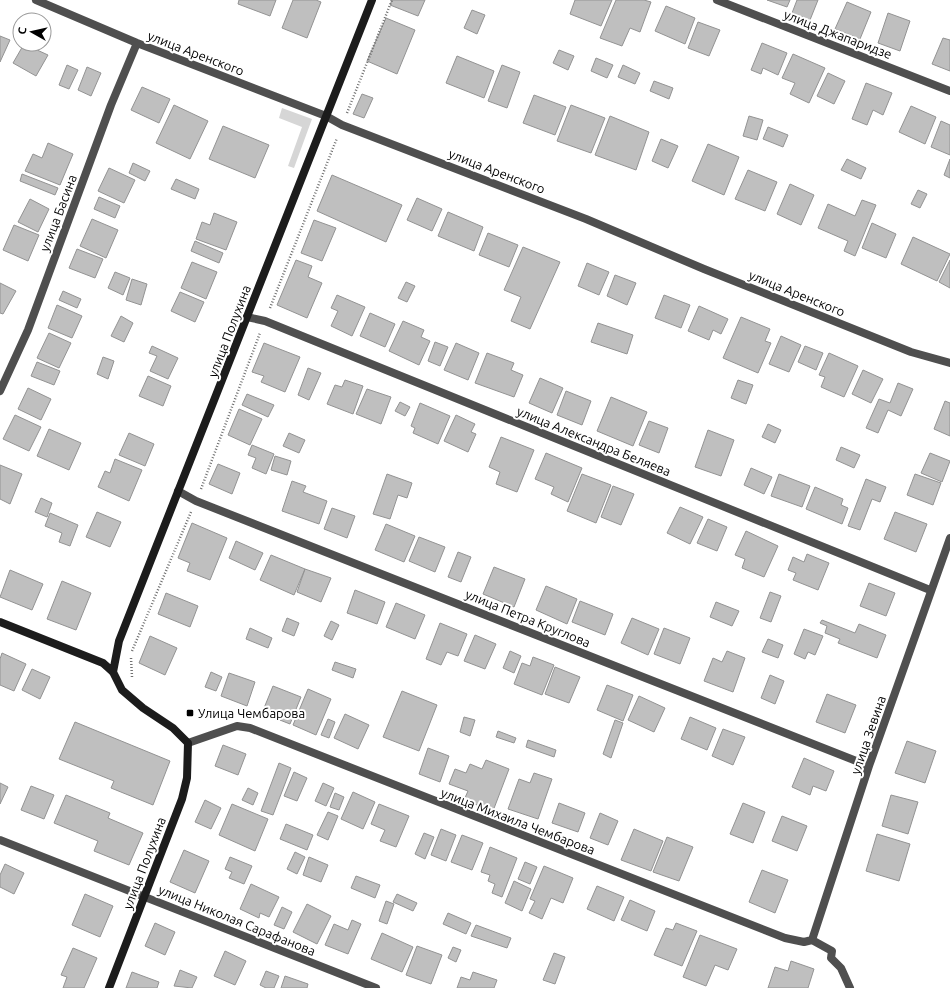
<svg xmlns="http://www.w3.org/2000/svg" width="950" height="988" viewBox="0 0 950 988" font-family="Ubuntu,sans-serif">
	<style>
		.green { fill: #d6d6d6 }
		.building { fill: #bfbfbf; stroke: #939393 }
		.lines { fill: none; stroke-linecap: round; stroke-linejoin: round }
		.path { stroke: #717171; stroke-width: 2.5; stroke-dasharray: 1 2; stroke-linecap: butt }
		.street { stroke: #4f4f4f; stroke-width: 8 }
		.secondary { stroke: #1c1c1c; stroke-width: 8 }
		.poi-dot { fill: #000; stroke: #fff; stroke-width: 1.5 }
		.labels { text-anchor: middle; stroke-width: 4; stroke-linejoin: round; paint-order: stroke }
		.street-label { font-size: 13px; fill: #000; stroke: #fff }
		.poi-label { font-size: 13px; fill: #000; stroke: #fff; text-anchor: start }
	</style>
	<rect width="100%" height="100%" fill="#fff"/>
	<path class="green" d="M282,108L312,119L294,168L288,166L302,127L279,118Z"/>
	<path class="building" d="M239,0H276L270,16L238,4Z
		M293,0H316L321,2L307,38L282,28Z
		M392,0H425L418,16L390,5Z
		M575,0H612L601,26L570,14Z
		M616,0H644L651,2L640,32L630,28L622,46L600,38Z
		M767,0H790L787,7Z
		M797,0H818L810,20L792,13Z
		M847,2L871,12L860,39L835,29Z
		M666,6L695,18L685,44L655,31Z
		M472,10L485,15L477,34L464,28Z
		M888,13L910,21L900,51L878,43Z
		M386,18L415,30L397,74L367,61Z
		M698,22L720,30L709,56L688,48Z
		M0,36L10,40L0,62Z
		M943,38L950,40V71L932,64Z
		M762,43L787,53L778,75L763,68L761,74L751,70Z
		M24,44L48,55L36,76L13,63Z
		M559,50L574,56L568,70L553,63Z
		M793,54L825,68L809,103L790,94L795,83L782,78Z
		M457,56L494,71L484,98L446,83Z
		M596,58L613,65L607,78L591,71Z
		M67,65L78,70L69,89L59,85Z
		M502,65L520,72L507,108L488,101Z
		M623,65L640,73L635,84L618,77Z
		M87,67L101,73L91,96L78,90Z
		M828,73L845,81L834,104L817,96Z
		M654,81L673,88L669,99L650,91Z
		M866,83L892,93L883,115L873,110L867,125L852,119Z
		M142,87L170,99L159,123L131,110Z
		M362,94L373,98L364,118L353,114Z
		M534,95L566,107L555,135L523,123Z
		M174,105L208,121L190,159L156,143Z
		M571,105L605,118L591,153L557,141Z
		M911,106L936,117L925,144L899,132Z
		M610,116L649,132L636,170L595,155Z
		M749,116L763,120L757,140L743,136Z
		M941,121L950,125V155L931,147Z
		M223,126L269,145L255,178L209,159Z
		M768,127L788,135L783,147L763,139Z
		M661,139L678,146L668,168L652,161Z
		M48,143L73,154L60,185L25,171L33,154L42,158Z
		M708,144L739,157L724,195L692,181Z
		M847,159L866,168L861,179L841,170Z
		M950,159V178L944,175Z
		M133,163L150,171L145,181L129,173Z
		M109,168L135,180L124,203L98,191Z
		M748,170L777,182L765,211L735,199Z
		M22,174L58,188L55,195L20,181Z
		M332,175L402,205L386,242L317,211Z
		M176,179L199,189L195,199L171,189Z
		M790,184L814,195L801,225L777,214Z
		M918,190L927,194L920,208L911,204Z
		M99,197L120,206L115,218L94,209Z
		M417,198L442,209L432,231L407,220Z
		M30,199L49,209L38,232L18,222Z
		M862,200L876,205L855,256L844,251L848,241L818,228L828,204L855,216Z
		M448,212L483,227L474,251L438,236Z
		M214,213L237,222L226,250L196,239L202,222L210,225Z
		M92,219L118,230L106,258L80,246Z
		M314,220L336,228L322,261L301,253Z
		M872,223L896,234L886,258L862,248Z
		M14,225L39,235L28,261L3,250Z
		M488,233L518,245L509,267L479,255Z
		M913,237L950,254L937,281L901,264Z
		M195,241L223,253L219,263L191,251Z
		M523,247L560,262L530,329L511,321L521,297L504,290Z
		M77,249L103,259L95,278L69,268Z
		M296,260L312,266L308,277L322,283L307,318L277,305Z
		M950,260V288L939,282Z
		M192,262L217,272L206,299L181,288Z
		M587,263L609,272L599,295L578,286Z
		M115,272L130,278L123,295L108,288Z
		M615,275L636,283L627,305L607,296Z
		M132,279L147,284L141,305L126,300Z
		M406,282L415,286L407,302L398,298Z
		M0,283L16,291L3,314L0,313Z
		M63,291L81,299L77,308L59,300Z
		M180,292L204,302L195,322L171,311Z
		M337,295L365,307L352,336L331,326L338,311L331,308Z
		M664,295L690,305L681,328L655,318Z
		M57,305L82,316L72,338L48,328Z
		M699,306L728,319L721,334L713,330L709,340L688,331Z
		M370,313L395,324L385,347L360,336Z
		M121,316L133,323L124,342L111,336Z
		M741,317L770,329L765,341L771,343L758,373L723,358Z
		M403,321L424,330L421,337L430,341L419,365L389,351Z
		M598,323L633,335L627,354L591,342Z
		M49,333L71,343L59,368L37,358Z
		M781,336L801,345L789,372L769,364Z
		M435,342L448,347L440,366L428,361Z
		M264,343L300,357L285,392L261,382L264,376L252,372Z
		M456,343L479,353L468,380L444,370Z
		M152,346L178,358L168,379L150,371L157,356L149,353Z
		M805,346L823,353L816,370L798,362Z
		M487,353L514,363L511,370L523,375L514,397L475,383Z
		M829,353L858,366L844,397L821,387L825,377L819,375Z
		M103,357L114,361L108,379L97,374Z
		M37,362L60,371L54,385L31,376Z
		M308,368L321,373L309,400L298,395Z
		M863,370L883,379L871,403L852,394Z
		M148,376L171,386L163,406L139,396Z
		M540,378L563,388L552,413L529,403Z
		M345,380L363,386L353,414L327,404L335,385L342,387Z
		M738,380L753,385L746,404L731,398Z
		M898,383L913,389L901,416L888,410L878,433L866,428L879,399L890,403Z
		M28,388L51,399L41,420L18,409Z
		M367,389L391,397L381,424L356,414Z
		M566,391L591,401L582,425L557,415Z
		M247,394L274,405L268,417L242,405Z
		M611,397L647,412L633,446L597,431Z
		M945,401L950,403V436L934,429Z
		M400,402L410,407L405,416L395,411Z
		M420,403L450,416L438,444L413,433L415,428L411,426Z
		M239,409L262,419L250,445L228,435Z
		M15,415L41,427L29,451L3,439Z
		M456,415L475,424L471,432L476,434L468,452L444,441Z
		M649,421L668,428L659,453L639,445Z
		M768,424L781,430L775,443L762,437Z
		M49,429L81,443L69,470L37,456Z
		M708,430L734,440L721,476L695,467Z
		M129,433L154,444L145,466L119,455Z
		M289,433L305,440L299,453L283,446Z
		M501,437L534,450L517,492L496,484L500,472L489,467Z
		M252,445L274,454L266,474L252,468L256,458L248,455Z
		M841,447L860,455L854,468L836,460Z
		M546,453L582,468L568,502L551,494L554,487L535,479Z
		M930,453L950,461L942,482L921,473Z
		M275,456L291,461L287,475L271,470Z
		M115,459L142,470L129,501L98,487L105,471L110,473Z
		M218,464L240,473L232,494L209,484Z
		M0,465L22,474L10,504L0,499Z
		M751,468L772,477L764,494L744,485Z
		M387,474L412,483L407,498L398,495L390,519L373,514Z
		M582,474L611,485L596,523L567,511Z
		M779,474L810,486L802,507L771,496Z
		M915,474L941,483L933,505L907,495Z
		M866,479L886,487L880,502L872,499L860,530L848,526Z
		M292,481L306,486L303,492L327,501L319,524L282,511Z
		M613,486L634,494L621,525L601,517Z
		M815,487L843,499L841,505L848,508L842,524L806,509Z
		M41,498L52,503L47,517L35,512Z
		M680,507L703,517L690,544L667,533Z
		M332,508L355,516L347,538L324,529Z
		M97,512L121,522L110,547L86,537Z
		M895,512L927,524L916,552L884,539Z
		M50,513L78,525L70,546L59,542L62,533L45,526Z
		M708,519L727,527L717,551L697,543Z
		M192,523L227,538L210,580L187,571L190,563L178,558Z
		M386,524L415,536L404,562L375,550Z
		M746,531L778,546L764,577L742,568L745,559L735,555Z
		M419,537L445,547L435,572L409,561Z
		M236,541L263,553L255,570L229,558Z
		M458,552L471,557L461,582L448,577Z
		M807,554L829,563L818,590L793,580L796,573L788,570L793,557L804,562Z
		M271,555L305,569L294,595L260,580Z
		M494,567L525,579L514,607L483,594Z
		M305,569L331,578L321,602L297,592Z
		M10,570L43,584L32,610L0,597Z
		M62,581L91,593L76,630L47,619Z
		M869,583L895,593L886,616L860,606Z
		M546,586L577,599L567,624L536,610Z
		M355,590L385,602L377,624L347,613Z
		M770,592L781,596L771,622L760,618Z
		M166,593L198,606L190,627L158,614Z
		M580,601L613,614L605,635L572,622Z
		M716,602L739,611L732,626L710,617Z
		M396,603L425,615L415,639L386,627Z
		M287,618L299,623L294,636L282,631Z
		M632,618L659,629L648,655L621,643Z
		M822,620L855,633L859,624L886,635L877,658L838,643L840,639L825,633L827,626L820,623Z
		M331,621L339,625L332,640L324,636Z
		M440,623L467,634L458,656L447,652L441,665L426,659Z
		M250,628L272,638L268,648L246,639Z
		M664,628L690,638L680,664L654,654Z
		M804,629L823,636L815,655L808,652L805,659L794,654Z
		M475,635L496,644L485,669L464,661Z
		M150,636L177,648L165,675L139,663Z
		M768,639L783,645L778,658L762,652Z
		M510,651L521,656L514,673L503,668Z
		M727,651L745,658L733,692L704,681L713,658L722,662Z
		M2,653L26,664L14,691L0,685V659Z
		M533,657L554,665L542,695L514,684L522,663L530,666Z
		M335,662L356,669L353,678L332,670Z
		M555,667L580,677L569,703L545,694Z
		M32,669L50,677L40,699L22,690Z
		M211,672L222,677L216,691L205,687Z
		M229,673L255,682L247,706L221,696Z
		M770,675L784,681L775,704L761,698Z
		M607,685L633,695L623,721L597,710Z
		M273,686L301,697L290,724L262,713Z
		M308,689L331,699L316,735L293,725Z
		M402,691L437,705L419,751L383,737Z
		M827,694L856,705L845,733L816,722Z
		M639,696L665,708L654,732L628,720Z
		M345,714L369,725L358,749L334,738Z
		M464,717L475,720L470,736L460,732Z
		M690,717L716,728L707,750L681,739Z
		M328,719L335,722L329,738L321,735Z
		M615,720L623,723L611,758L603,754Z
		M75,722L170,761L153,805L111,788L114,781L59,759Z
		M723,729L745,737L733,765L712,756Z
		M498,731L516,738L514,743L496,737Z
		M528,740L556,750L554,757L526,747Z
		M907,741L936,751L925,783L895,773Z
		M223,745L246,754L238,775L215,766Z
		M428,748L449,756L440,782L419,774Z
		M804,758L834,771L826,791L813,786L810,795L792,787Z
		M486,760L509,769L493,811L464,800L468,791L449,784L455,769L466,773L470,764L482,769Z
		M279,763L291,768L273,815L261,811Z
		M294,772L307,778L297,801L284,796Z
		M534,773L552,779L538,819L508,809L519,779L530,783Z
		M0,783L8,787L0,804Z
		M323,783L334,788L326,806L315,801Z
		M31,786L54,795L44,819L21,810Z
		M248,788L258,793L253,805L242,800Z
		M353,792L375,802L363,829L341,819Z
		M335,793L344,797L339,810L330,807Z
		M66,795L110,813L108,818L143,833L129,865L94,851L98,841L54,823Z
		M891,795L918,802L908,834L882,826Z
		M205,800L221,808L211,829L195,822Z
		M559,803L585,813L578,832L552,823Z
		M743,803L765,812L753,843L730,834Z
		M232,804L268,819L255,851L219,835Z
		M379,804L409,816L396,847L380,841L385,830L371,824Z
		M328,812L338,816L328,840L317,835Z
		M600,813L618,821L608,845L590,838Z
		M782,816L807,826L797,851L772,841Z
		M286,824L313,835L307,850L280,839Z
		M441,829L456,835L446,861L431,855Z
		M634,829L663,841L651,871L621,860Z
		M424,833L434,837L425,859L415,854Z
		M877,834L910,844L899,881L866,871Z
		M462,835L483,843L472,870L451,862Z
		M667,837L693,847L679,881L653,872Z
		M490,847L517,858L502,897L492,893L495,884L488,881L490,875L481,872Z
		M184,850L209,861L195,893L170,882Z
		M295,852L305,857L297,874L287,869Z
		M230,857L252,866L244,884L229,878L232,872L225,869Z
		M309,857L328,865L321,882L303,875Z
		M525,862L537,867L530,884L518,879Z
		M5,864L24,873L14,894L0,887V875Z
		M544,866L573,878L563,903L551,898L542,919L529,913L535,901L530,899Z
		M762,870L788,880L775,913L749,902Z
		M356,876L380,885L375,898L351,888Z
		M514,881L531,889L522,911L505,903Z
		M251,884L279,897L269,917L260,913L259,918L240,909Z
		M597,886L624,897L614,921L587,909Z
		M85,894L113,906L100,937L72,925Z
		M397,894L417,903L413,911L393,902Z
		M630,900L655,911L647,931L621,920Z
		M386,901L394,904L387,924L379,921Z
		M307,904L331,916L317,944L293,932Z
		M282,907L292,912L284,929L274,925Z
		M448,913L471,923L466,934L443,924Z
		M352,920L361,924L348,954L325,945L334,924L348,930Z
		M155,923L175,932L165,955L145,946Z
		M676,923L697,931L682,966L654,955L666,928L673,930Z
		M476,925L511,938L507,948L471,936Z
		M382,933L413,947L402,972L371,959Z
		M700,935L737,949L728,970L715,965L706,986L683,977Z
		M417,946L442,955L431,984L406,975Z
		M453,947L461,950L456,962L448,958Z
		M73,948L97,958L84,988H63L67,977L61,975Z
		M225,951L246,961L235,985L214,976Z
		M554,953L565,957L555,984L543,980Z
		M791,961L814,969L808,988H768L775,967L788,971Z
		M180,970L197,977L192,988L174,986Z
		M266,971L279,976L274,988H266L260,985Z
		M132,972L159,982L157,988H126Z
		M473,972L497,980L494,988H457L461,977L470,980Z
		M285,976L308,984L307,988H281Z"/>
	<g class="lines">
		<path class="path" d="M347,113L392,0
			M270,308L337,138
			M201,489L260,333
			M132,651L191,512
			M131,658L132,677"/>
		<path class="street" d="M36,0L137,43L326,116L342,125L586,219L704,269L911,352L950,363
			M717,0L950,91
			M247,317L265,321L930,590
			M0,391L28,330L111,105L137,43
			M178,491L196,501L869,766
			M188,743L237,726L250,728L785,938L804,942L812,940L832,951L831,958L841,968L850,988
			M0,840L376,988
			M812,940L869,766L950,538"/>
		<path class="secondary" d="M0,622L103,663L113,672L122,690L143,708L173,728L188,743L187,778L182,799L109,988
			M113,672L119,641L372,0"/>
	</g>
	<rect class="poi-dot" x="186" y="709" width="8" height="8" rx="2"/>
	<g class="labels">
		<g class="street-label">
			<text transform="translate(838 34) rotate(21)" y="5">улица Джапаридзе</text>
			<text transform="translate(196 53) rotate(21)" y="5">улица Аренского</text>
			<text transform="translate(497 171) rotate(21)" y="5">улица Аренского</text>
			<text transform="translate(58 213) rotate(-69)" y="5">улица Басина</text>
			<text transform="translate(797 293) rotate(22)" y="5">улица Аренского</text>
			<text transform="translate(229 331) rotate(-69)" y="5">улица Полухина</text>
			<text transform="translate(594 441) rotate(22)" y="5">улица Александра Беляева</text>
			<text transform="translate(528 618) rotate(22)" y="5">улица Петра Круглова</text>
			<text transform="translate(868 735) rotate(-71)" y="5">улица Зевина</text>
			<text transform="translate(518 821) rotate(21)" y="5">улица Михаила Чембарова</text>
			<text transform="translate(144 863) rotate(-69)" y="5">улица Полухина</text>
			<text transform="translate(237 920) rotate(22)" y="5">улица Николая Сарафанова</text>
		</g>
		<g class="poi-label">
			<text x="198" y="718">Улица Чембарова</text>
		</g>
	</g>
	<g transform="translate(32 32) rotate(278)"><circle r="19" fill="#ffffff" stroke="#999999"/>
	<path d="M0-3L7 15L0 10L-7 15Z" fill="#000000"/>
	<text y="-6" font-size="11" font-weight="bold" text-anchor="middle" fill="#000000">С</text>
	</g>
</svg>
